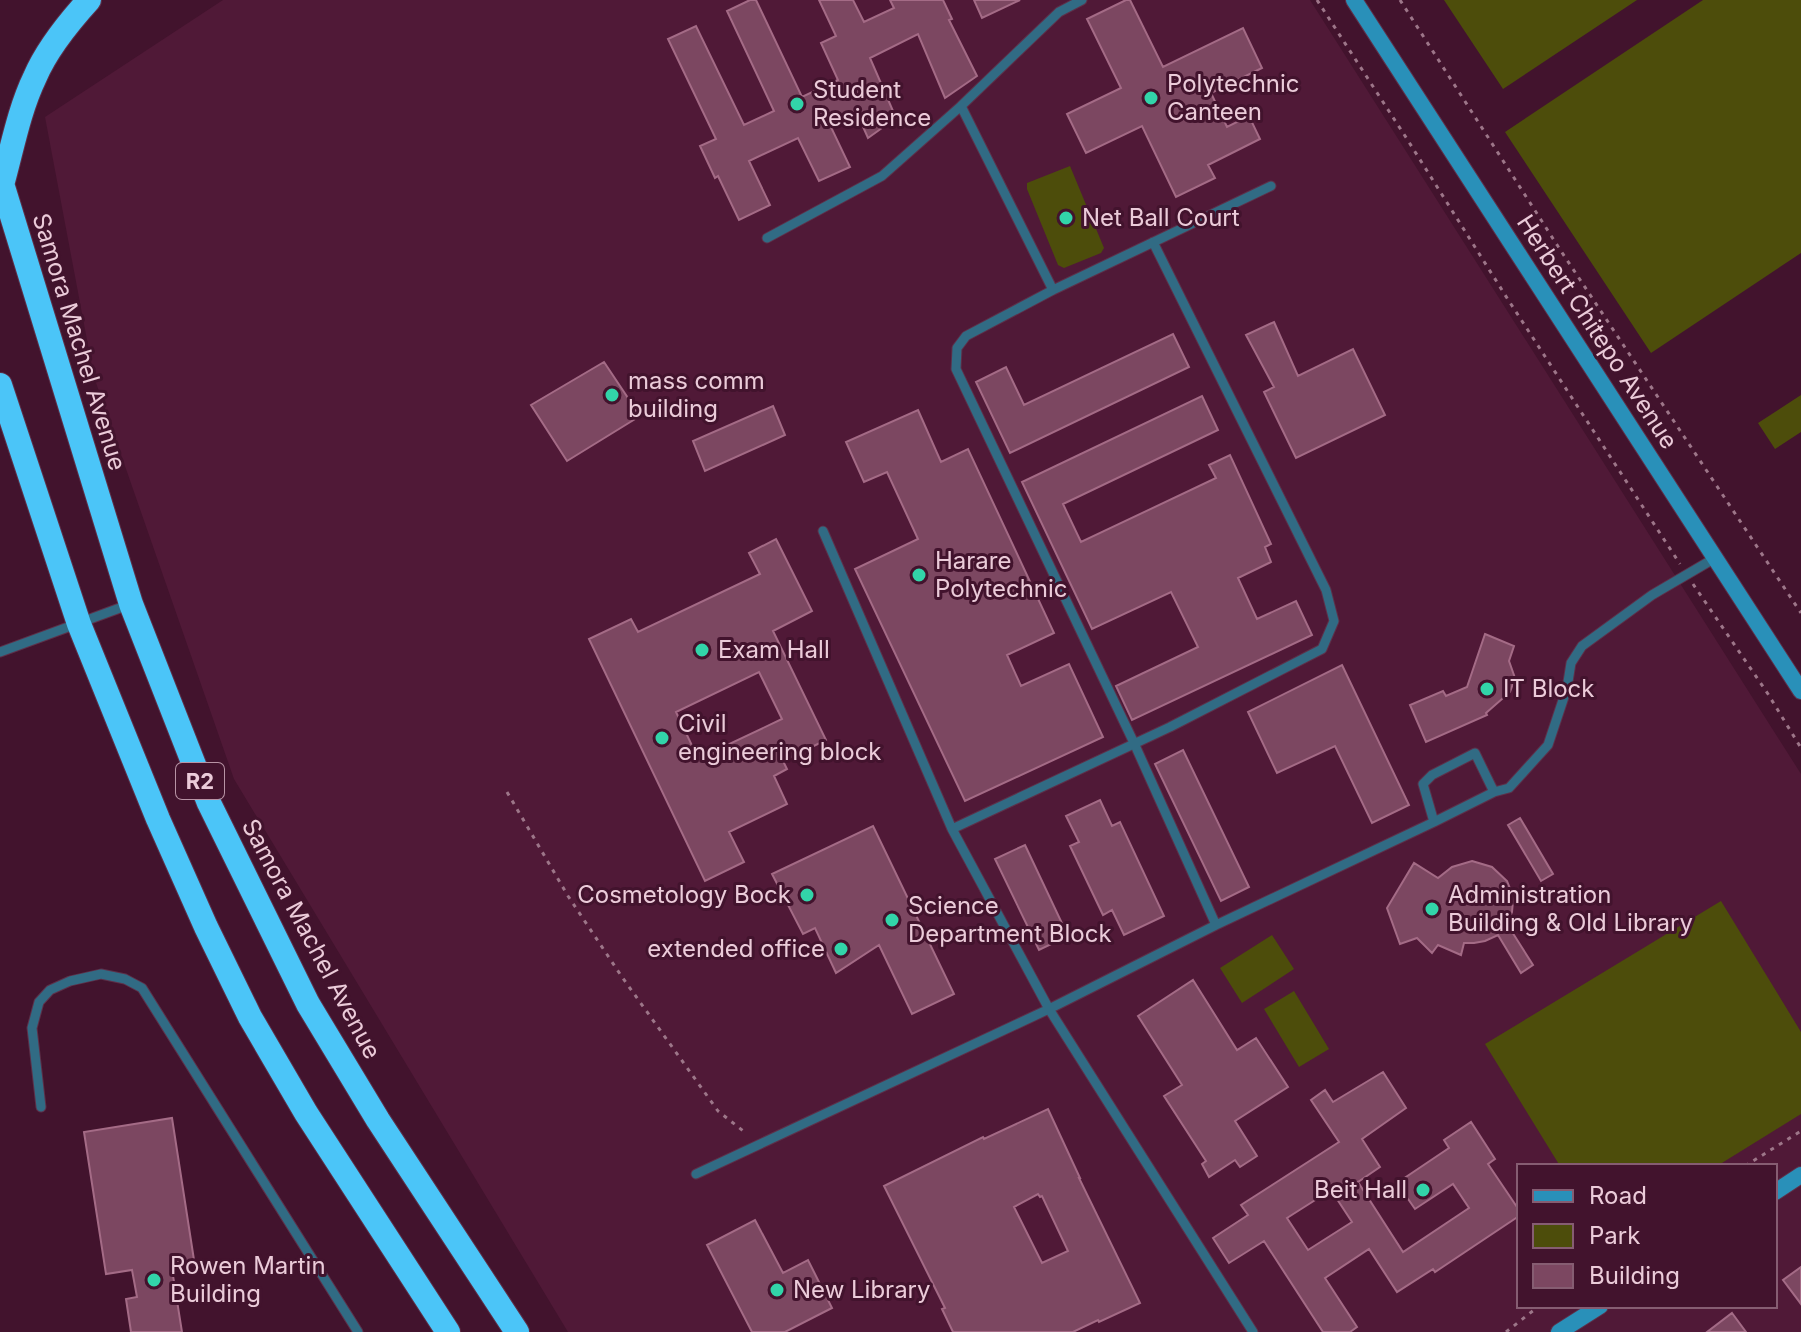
<svg xmlns="http://www.w3.org/2000/svg" width="1801" height="1332" viewBox="0 0 1801 1332" font-family="Inter,sans-serif">
	<style>
		.built { fill: #501937; fill-rule: evenodd }
		.green { fill: #4d4d0b }
		.building { fill: #7c4761; stroke: #a46b86; stroke-width: 2; fill-rule: evenodd }
		.lines { fill: none; stroke-linecap: round; stroke-linejoin: round }
		.lane-casing { stroke: #5d3049; stroke-width: 11 }
		.secondary-casing { stroke: #5d3049; stroke-width: 18 }
		.highway-casing { stroke: #5d3049; stroke-width: 26 }
		.path { stroke: #9d7689; stroke-width: 3; stroke-dasharray: 4 6; stroke-linecap: butt }
		.lane { stroke: #316b84; stroke-width: 9 }
		.secondary { stroke: #2990b9; stroke-width: 16 }
		.highway { stroke: #4bc5f8; stroke-width: 24 }
		.poi-dot { fill: #32d4a9; stroke: #42132d; stroke-width: 3 }
		.labels { text-anchor: middle; stroke-width: 6; stroke-linejoin: round; paint-order: stroke }
		.shield { fill: #42132d; stroke: #b894a5; stroke-width: 2 }
		.shield-label { font-size: 22px; font-weight: bold; fill: #ebcbd9 }
		.poi-label { font-size: 24px; fill: #ebcbd9; stroke: #42132d; text-anchor: start }
		.street-label { font-size: 24px; fill: #ebcbd9; stroke: #42132d }
	</style>
	<rect width="100%" height="100%" fill="#42132d"/>
	<path class="built" d="M223,0H1310L1801,774V1332H568L234,779L94,377L45,117ZM1519,1166H1775V1306H1519Z"/>
	<path class="green" d="M1444,0H1637L1503,89Z
		M1703,0H1801V253L1651,353L1505,132Z
		M1070,166L1104,248L1101,253L1064,268L1058,265L1027,189V183Z
		M1801,395V432L1775,449L1758,423Z
		M1721,901L1801,1032V1114L1717,1166H1560L1485,1044Z
		M1272,935L1294,969L1242,1003L1220,968Z
		M1294,991L1329,1049L1299,1067L1264,1009Z"/>
	<path class="building" d="M750,0H756L802,97L838,80L821,43L836,36L819,0H853L864,22L894,8L890,0H943L952,19L949,20L977,76L945,98L918,34L870,58L896,118L868,138L856,111L829,123L850,167L819,181L798,138L749,161L770,205L739,220L718,176L715,178L700,146L716,139L668,39L696,26L744,125L774,111L727,11Z
		M974,0H1020L982,18Z
		M1126,0H1130L1163,67L1243,28L1262,68L1211,93L1227,127L1249,116L1260,139L1208,165L1215,178L1176,197L1142,126L1086,153L1067,114L1121,88L1087,19Z
		M1274,322L1298,376L1353,349L1385,415L1296,458L1264,392L1274,387L1246,335Z
		M1173,334L1189,367L1010,453L976,382L1006,367L1024,405Z
		M604,362L640,416L567,461L531,405Z
		M1202,396L1218,430L1063,504L1081,542L1216,478L1209,465L1230,455L1271,544L1265,547L1271,562L1238,578L1257,619L1296,601L1312,635L1132,720L1116,686L1198,647L1171,592L1092,629L1022,482Z
		M773,406L785,435L705,471L693,441Z
		M918,410L941,462L968,449L1054,633L1007,655L1021,686L1069,664L1103,737L965,801L855,569L918,539L887,472L864,482L846,442Z
		M776,539L812,611L773,631L826,740L783,761L787,769L774,776L787,804L729,832L744,862L705,881L589,639L631,619L638,632L760,574L749,553ZM759,672L782,719L702,757L699,750L695,752L676,712Z
		M1485,634L1514,646L1509,661L1515,678L1510,692L1486,713L1487,715L1426,742L1410,705L1443,691L1446,696L1467,687Z
		M1342,665L1409,805L1372,823L1335,746L1277,773L1248,712Z
		M1183,750L1249,887L1221,901L1155,764Z
		M1100,800L1112,826L1120,822L1164,916L1124,935L1112,910L1103,915L1070,846L1079,842L1066,816Z
		M1520,818L1553,874L1541,881L1508,825Z
		M873,826L954,994L912,1014L879,945L836,973L815,928L803,934L772,874Z
		M1025,845L1068,936L1039,950L995,859Z
		M1472,861L1492,867L1507,881L1511,891L1513,901L1512,912L1507,924L1533,965L1521,973L1498,935L1485,941L1474,943H1464L1461,955L1438,945L1432,953L1417,938L1400,944L1387,908L1414,863L1438,878L1452,867Z
		M1193,980L1237,1050L1256,1038L1288,1087L1235,1121L1257,1156L1240,1167L1235,1160L1209,1177L1202,1164L1206,1161L1164,1096L1182,1085L1138,1016Z
		M1383,1072L1406,1108L1362,1139L1380,1167L1358,1182L1403,1252L1469,1208L1453,1184L1415,1209L1397,1183L1449,1148L1444,1140L1471,1122L1495,1159L1488,1164L1519,1210V1216L1435,1272L1433,1269L1397,1292L1369,1249L1325,1278L1357,1327L1350,1332H1323L1264,1241L1229,1263L1213,1238L1248,1215L1241,1205L1339,1142L1311,1100L1325,1090L1333,1102ZM1331,1190L1352,1222L1308,1250L1287,1218Z
		M1048,1109L1080,1178H1079L1140,1303L1099,1322L1098,1320L1073,1332H953L942,1309L945,1308L884,1186L983,1137L984,1139ZM1038,1194L1040,1197L1042,1196L1068,1251L1042,1263L1014,1207Z
		M172,1118L194,1260L171,1263L182,1332H131L126,1299L137,1297L132,1270L106,1274L84,1132Z
		M755,1220L783,1273L808,1260L832,1308L785,1332H752L707,1245Z
		M1801,1267V1304L1783,1280Z
		M1732,1313L1746,1332H1707Z"/>
	<g class="lines">
		<defs>
			<path id="lane" d="M961,106L1053,290
				M767,238L882,176L961,106L1059,12L1082,0
				M823,531L952,829L1049,1009L1253,1332
				M0,652L128,605
				M1434,822L1423,784L1432,775L1475,753L1494,792
				M952,829L1170,727L1322,649L1334,621L1326,590L1153,242
				M1216,925L1134,743L956,369L957,348L966,336L1053,290L1271,186
				M41,1107L32,1028L39,1002L50,990L70,981L101,974L125,979L142,988L358,1332
				M696,1174L1049,1009L1216,925L1434,822L1494,792L1509,788L1548,745L1567,688L1571,663L1582,646L1652,595L1715,558"/>
			<path id="secondary" d="M1354,0L1801,691
				M1775,1192L1801,1175
				M1559,1332L1600,1306"/>
			<path id="highway" d="M0,177L131,604L209,803L308,1004L378,1120L517,1332
				M2,185C12,149 19,110 35,77C47,49 69,22 89,0
				M0,385L79,624L158,819L206,927L250,1017L306,1113L448,1332"/>
		</defs>
		<use href="#lane" class="lane-casing"/>
		<use href="#secondary" class="secondary-casing"/>
		<use href="#highway" class="highway-casing"/>
		<path class="path" d="M1317,0L1407,139L1507,298L1680,564
			M1400,0L1559,248L1801,613
			M1693,584L1768,694L1801,748
			M507,792L568,896L622,977L718,1111L747,1134
			M1745,1166L1801,1131
			M1506,1332L1539,1306"/>
		<use href="#lane" class="lane"/>
		<use href="#secondary" class="secondary"/>
		<use href="#highway" class="highway"/>
	</g>
	<g class="poi-dot">
		<circle cx="1151" cy="98" r="8"/>
		<circle cx="797" cy="104" r="8"/>
		<circle cx="1066" cy="218" r="8"/>
		<circle cx="612" cy="395" r="8"/>
		<circle cx="919" cy="575" r="8"/>
		<circle cx="702" cy="650" r="8"/>
		<circle cx="1487" cy="689" r="8"/>
		<circle cx="662" cy="738" r="8"/>
		<circle cx="807" cy="895" r="8"/>
		<circle cx="1432" cy="909" r="8"/>
		<circle cx="892" cy="920" r="8"/>
		<circle cx="841" cy="949" r="8"/>
		<circle cx="1423" cy="1190" r="8"/>
		<circle cx="154" cy="1280" r="8"/>
		<circle cx="777" cy="1290" r="8"/>
	</g>
	<g class="labels">
		<rect class="shield" x="176" y="763" width="48" height="36" rx="6"/>
		<g class="shield-label">
			<text x="200" y="789">R2</text>
		</g>
		<g class="poi-label">
			<text x="1167" y="92">Polytechnic<tspan x="1167" dy="28">Canteen</tspan></text>
			<text x="813" y="98">Student<tspan x="813" dy="28">Residence</tspan></text>
			<text x="1082" y="226">Net Ball Court</text>
			<text x="628" y="389">mass comm<tspan x="628" dy="28">building</tspan></text>
			<text x="935" y="569">Harare<tspan x="935" dy="28">Polytechnic</tspan></text>
			<text x="718" y="658">Exam Hall</text>
			<text x="1503" y="697">IT Block</text>
			<text x="678" y="732">Civil<tspan x="678" dy="28">engineering block</tspan></text>
			<text x="791" y="903" text-anchor="end">Cosmetology Bock</text>
			<text x="1448" y="903">Administration<tspan x="1448" dy="28">Building &amp; Old Library</tspan></text>
			<text x="908" y="914">Science<tspan x="908" dy="28">Department Block</tspan></text>
			<text x="825" y="957" text-anchor="end">extended office</text>
			<text x="1407" y="1198" text-anchor="end">Beit Hall</text>
			<text x="170" y="1274">Rowen Martin<tspan x="170" dy="28">Building</tspan></text>
			<text x="793" y="1298">New Library</text>
		</g>
		<g class="street-label">
			<text transform="translate(1597 332) rotate(57)" y="8">Herbert Chitepo Avenue</text>
			<text transform="translate(79 342) rotate(73)" y="8">Samora Machel Avenue</text>
			<text transform="translate(311 939) rotate(62)" y="8">Samora Machel Avenue</text>
		</g>
	</g>
	<rect x="1517" y="1164" width="260" height="144" fill="#42132d" stroke="#865d72" stroke-width="2"/>
	<rect x="1533" y="1190" width="40" height="12" fill="#2990b9" stroke="#865d72" stroke-width="2"/>
	<text x="1589" y="1204" font-size="24" fill="#ebcbd9">Road</text>
	<rect x="1533" y="1224" width="40" height="24" fill="#4d4d0b" stroke="#865d72" stroke-width="2"/>
	<text x="1589" y="1244" font-size="24" fill="#ebcbd9">Park</text>
	<rect x="1533" y="1264" width="40" height="24" fill="#7c4761" stroke="#865d72" stroke-width="2"/>
	<text x="1589" y="1284" font-size="24" fill="#ebcbd9">Building</text>
</svg>
